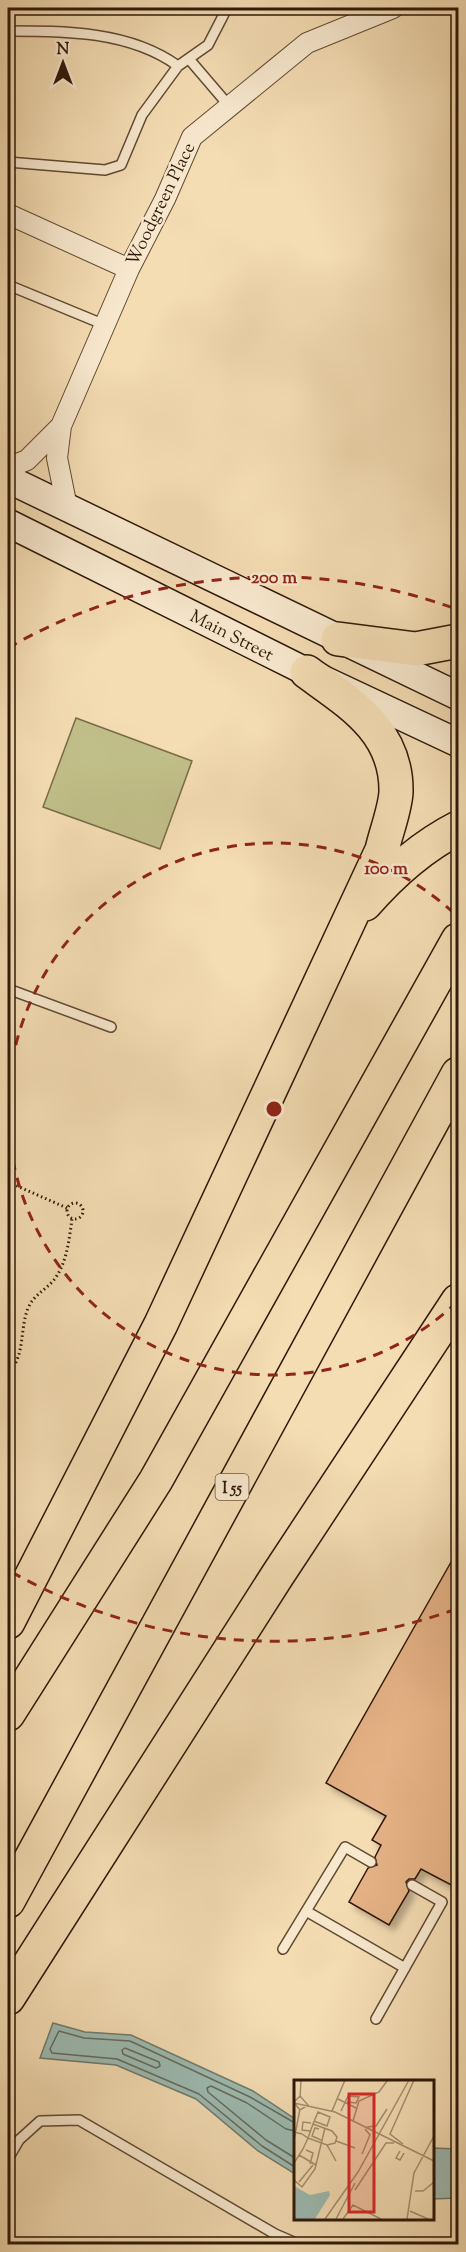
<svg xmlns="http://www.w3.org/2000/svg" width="466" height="2252" viewBox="0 0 466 2252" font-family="'Sorts Mill Goudy',serif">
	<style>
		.green { fill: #c1bf89; stroke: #786c48; stroke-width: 1.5 }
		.water { fill: #9cbab1; stroke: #707a6d; stroke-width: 1.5 }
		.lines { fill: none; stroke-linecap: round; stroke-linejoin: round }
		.shore { stroke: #656a5c; stroke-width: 1.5 }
		.building { fill: #e5b286; stroke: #2e1908; stroke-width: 1.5; filter: url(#shadow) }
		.service-casing { stroke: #604a33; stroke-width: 12 }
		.minor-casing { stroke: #604a33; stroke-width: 22 }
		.secondary-casing { stroke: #2e1908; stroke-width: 30 }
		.motorway-casing { stroke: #2e1908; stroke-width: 36 }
		.path { stroke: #2e1908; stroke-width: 3; stroke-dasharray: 1.5 3; stroke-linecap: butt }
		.service { stroke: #f8e8ce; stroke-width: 9 }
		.minor { stroke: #f8e8ce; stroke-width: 20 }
		.secondary { stroke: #f8e8ce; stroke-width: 27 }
		.motorway { stroke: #f4dcb3; stroke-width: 33 }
		.ring { fill: none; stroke: #8f2418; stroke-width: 3; stroke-dasharray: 10 8 }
		.labels { text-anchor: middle; stroke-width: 5; stroke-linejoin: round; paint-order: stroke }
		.shield { fill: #f8e8ce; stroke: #6b5743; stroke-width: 1.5 }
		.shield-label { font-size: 16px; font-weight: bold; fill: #2e1908 }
		.street-label { font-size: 18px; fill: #2e1908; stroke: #f8e8ce }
		.inset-road { fill: none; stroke: #a58e6f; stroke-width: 1.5 }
		.view { fill: #d62828; fill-opacity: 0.15; stroke: #d62828; stroke-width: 3 }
		.inset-edge { fill: none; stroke: #2e1908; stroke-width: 3 }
		.centre { fill: #8f2418; stroke: #f8e8ce; stroke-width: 3 }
		.ring-label { font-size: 18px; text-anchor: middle; font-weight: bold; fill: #8f2418; stroke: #f8e8ce; stroke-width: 5; stroke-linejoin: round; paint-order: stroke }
	</style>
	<defs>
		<filter id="shadow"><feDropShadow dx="5.5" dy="5.5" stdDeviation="3" flood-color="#0004"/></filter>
	</defs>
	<rect width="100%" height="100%" fill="#f4dcb3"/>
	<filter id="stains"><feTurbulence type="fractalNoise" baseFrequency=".00333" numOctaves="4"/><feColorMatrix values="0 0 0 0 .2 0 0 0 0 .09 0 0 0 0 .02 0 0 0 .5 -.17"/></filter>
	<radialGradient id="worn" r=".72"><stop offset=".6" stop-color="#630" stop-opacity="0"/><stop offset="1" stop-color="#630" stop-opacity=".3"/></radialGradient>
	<path class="green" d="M76,718L192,761L160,849L43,807Z"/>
	<path class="water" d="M53,2023L85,2032L131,2035L253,2091L295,2119V2174L258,2151L196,2099L116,2065L40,2058Z
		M432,2148L458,2149V2198L432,2199Z"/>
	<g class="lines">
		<path class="shore" d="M125,2048L159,2062L160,2066L156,2068L123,2054L122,2050Z
			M295,2123L250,2097L130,2041L84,2038L59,2031L50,2049L52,2053L117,2059L199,2094L262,2146L295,2167
			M295,2131L286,2129L247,2103L211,2086L207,2088L208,2092L266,2140L295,2158"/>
	</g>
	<path class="building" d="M459,1548V1889L421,1869L415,1879H409L406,1882L409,1891L389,1925L349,1902L368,1868L377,1865L375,1857L381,1845L372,1840L386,1816L326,1783Z"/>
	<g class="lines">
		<defs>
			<path id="service" d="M8,31C65,31 130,31 178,66L142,115L121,165L105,170L8,162
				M189,59L230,107
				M178,66L208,45L224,14L221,8
				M8,285L105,325
				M8,989L111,1027
				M306,1911L405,1968
				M283,1949L345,1847L371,1862
				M376,2019L442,1902L412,1885
				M8,2159L19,2140L40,2121L79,2120L275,2234L298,2244"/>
			<path id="minor" d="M8,214L129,269
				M8,468L27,460L61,426
				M67,507L57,458L61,426L129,269L165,199L192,137L307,43L393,8"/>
			<path id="secondary" d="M8,479L458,696
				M8,523L307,672L458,743"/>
			<path id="motorway" d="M338,639L416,649L458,641
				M365,904C391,874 423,846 458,828
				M8,1622L161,1324L382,850C386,832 395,810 396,792C397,731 351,704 307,672
				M8,1714L156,1480L458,940
				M8,1901L458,1074
				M8,1998L277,1576L458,1301"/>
		</defs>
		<use href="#service" class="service-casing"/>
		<use href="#minor" class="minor-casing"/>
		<use href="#secondary" class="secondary-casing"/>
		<use href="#motorway" class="motorway-casing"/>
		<path class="path" d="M8,1182L67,1208
			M67 1211a8 8 0 1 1 16 0a8 8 0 1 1-16 0Z
			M8,1374C26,1354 19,1332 28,1308C34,1295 44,1291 53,1281C67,1264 69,1240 72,1219"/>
		<use href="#service" class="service"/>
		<use href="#minor" class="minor"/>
		<use href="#secondary" class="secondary"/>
		<use href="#motorway" class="motorway"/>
	</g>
	<g class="ring">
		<path d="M457 1302A266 266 0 1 1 457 916"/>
		<path d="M456 1609A532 532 0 0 1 8 1570M8 648A532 532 0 0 1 456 609"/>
	</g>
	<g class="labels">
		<rect class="shield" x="215.5" y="1474" width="33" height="26" rx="4.5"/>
		<g class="shield-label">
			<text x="232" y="1493">I 55</text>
		</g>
		<g class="street-label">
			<text transform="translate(160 204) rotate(-64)" y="6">Woodgreen Place</text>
			<text transform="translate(232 635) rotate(27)" y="6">Main Street</text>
		</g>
	</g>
	<g transform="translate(294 2080)">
		<rect width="140" height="140" fill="#f4dcb3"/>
		<path d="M0,106L16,115L35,111L36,115L21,139H0Z" fill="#9cbab1"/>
		<path class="inset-road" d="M6,18L7,0M44,19L62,28M0,22L6,16L14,25L6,30L1,24M0,23L41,32L140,81M38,31L51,0M47,31L54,16L65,17L62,23L53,22M59,41L65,21L85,12L93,1M19,44L24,32L36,37L33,46L20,41M73,47L82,46L93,29M25,49L21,48L18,56L27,60M16,51L8,50L9,42L17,43M0,52L8,54L14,58L33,65L41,63L43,57L38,51L19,44L14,58L9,69L0,83M0,60L6,29M42,61L61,68M109,64L96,54L120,0M33,65L42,81M12,70L19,73L16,84M106,71L102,78L106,80L110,73M68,74L76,55L71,49M5,75L22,85M0,100L8,107L21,89L31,48M5,102L19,85M61,110L92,63H100M121,111H129L140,102M116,131L134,139M31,139L64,92L115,0M42,139L61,103M49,139L59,125L87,139M113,139L120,93L140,56"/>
		<path class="view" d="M55,14H80V132H55Z"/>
		<rect width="140" height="140" class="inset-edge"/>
	</g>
	<circle cx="274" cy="1109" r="9" class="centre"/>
	<g class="ring-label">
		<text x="274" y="583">200 m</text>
		<text x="386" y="874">100 m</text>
	</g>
	<rect width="466" height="2252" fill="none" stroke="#f4dcb3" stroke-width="30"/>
	<rect x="9" y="9" width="448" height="2234" fill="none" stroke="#2e1908" stroke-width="3"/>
	<rect x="15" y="15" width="436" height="2222" fill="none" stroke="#2e1908" stroke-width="1.5"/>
	<g transform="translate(63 63)" stroke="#f8e8ce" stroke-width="4.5" paint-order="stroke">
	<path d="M0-4.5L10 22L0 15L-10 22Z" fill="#2e1908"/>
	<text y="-9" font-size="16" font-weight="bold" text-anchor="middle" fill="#2e1908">N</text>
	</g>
	<rect width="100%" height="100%" filter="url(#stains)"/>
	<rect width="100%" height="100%" fill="url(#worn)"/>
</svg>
